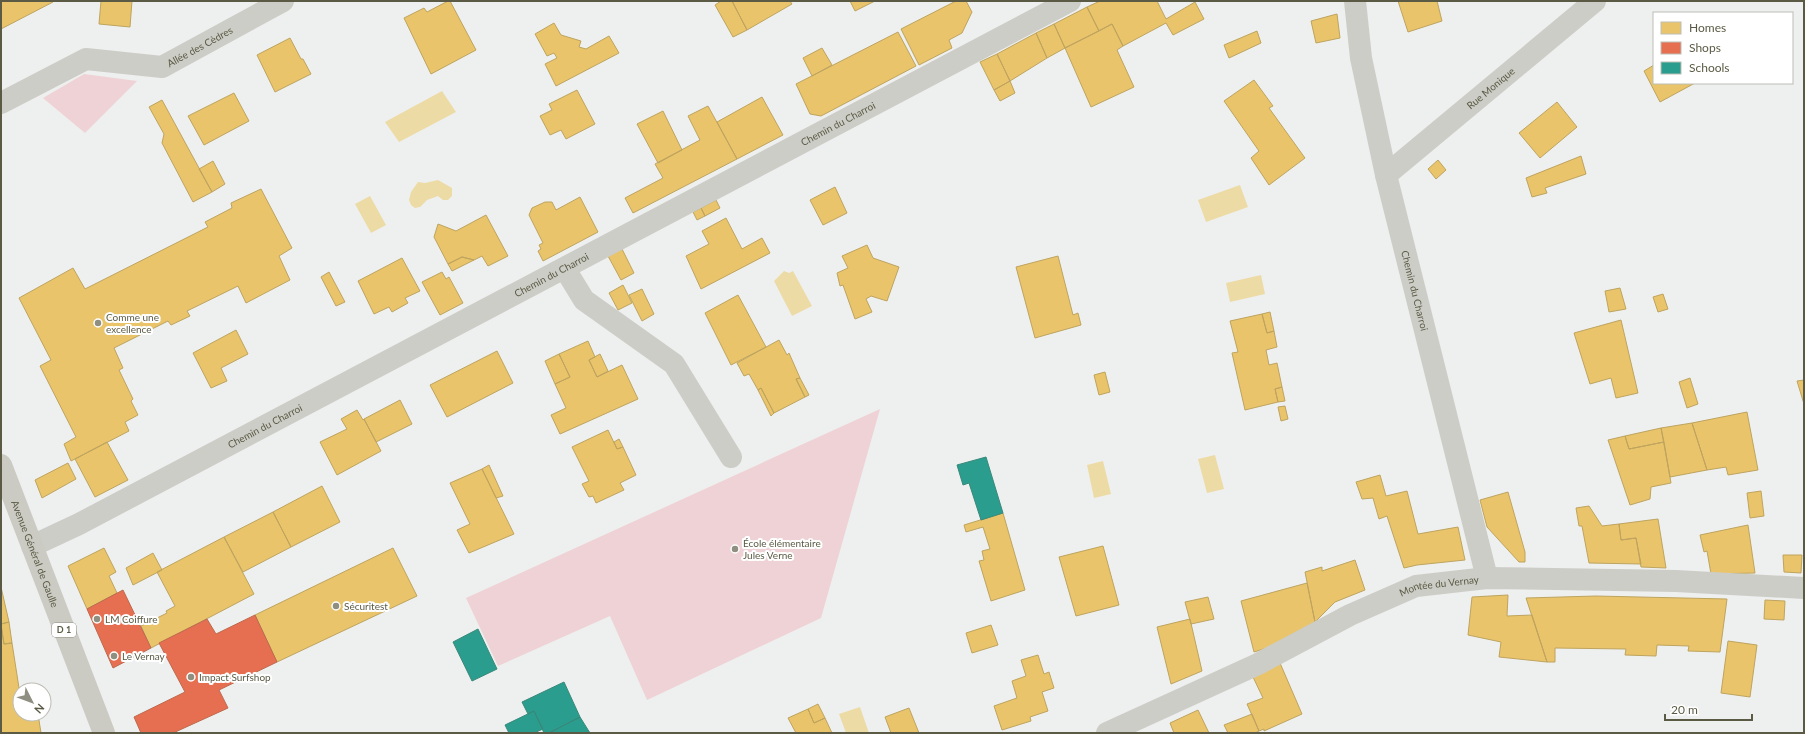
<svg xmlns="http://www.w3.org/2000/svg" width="1805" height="734" viewBox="0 0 1805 734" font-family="Lato,sans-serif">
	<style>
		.green { fill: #efd2d5 }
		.water { fill: #eddba6 }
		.homes { fill: #e9c46a; stroke: #bea45f }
		.shops { fill: #e76f51; stroke: #bd694d }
		.schools { fill: #2a9d8f; stroke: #398979 }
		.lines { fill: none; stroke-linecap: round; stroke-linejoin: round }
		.minor { stroke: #cdcdc8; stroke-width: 22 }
		.major { stroke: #cbcbc4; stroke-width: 22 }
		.poi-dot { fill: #8e8f80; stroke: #fff; stroke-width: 1.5 }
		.labels { text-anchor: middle; stroke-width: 4; stroke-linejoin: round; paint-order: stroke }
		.shield { fill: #fff; stroke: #8c8c7d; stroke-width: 1 }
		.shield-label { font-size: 9px; font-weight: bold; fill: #5b5b45 }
		.street-label { font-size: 10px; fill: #5b5b45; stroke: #fff }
		.poi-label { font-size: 10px; fill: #5b5b45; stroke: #fff; text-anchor: start }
	</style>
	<rect width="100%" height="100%" fill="#eeefef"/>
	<path class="green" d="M84,74L137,81L85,133L43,98Z
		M880,409L821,618L647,700L610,616L498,666L466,598Z"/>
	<path class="water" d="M442,91L456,112L399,142L385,122Z
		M438,180L452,188V196L448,200H443L438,196L427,200L420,207L415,208L411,205L409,200L411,192L418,182L425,183Z
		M1240,185L1248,207L1206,222L1198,200Z
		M370,196L386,225L371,233L355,204Z
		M784,271L789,273L793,271L812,306L792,316L774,281Z
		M1261,275L1265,294L1230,302L1226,283Z
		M1215,455L1224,489L1207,493L1198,459Z
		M1103,461L1111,494L1094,498L1087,465Z
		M860,707L869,733H846L839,714Z"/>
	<path class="homes" d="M1,1H52L53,2L1,29Z
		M101,1H132L130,27L99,24Z
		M448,1H450L476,50L431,74L404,18L424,8L427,12Z
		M721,1H732L747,30L733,37L715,5Z
		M732,1H790L792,4L747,30Z
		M850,1H875L855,11Z
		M956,1H966L972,12L962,33L949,40L952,48L919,65L901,29Z
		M1100,1H1157L1166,19L1195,2L1204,19L1173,35L1166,23L1123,46L1112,24L1099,31L1087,7Z
		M1398,1H1437L1442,21L1408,32Z
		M1087,7L1099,31L1065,48L1054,24Z
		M1337,14L1340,38L1316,43L1311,21Z
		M554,23L561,35L581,41L579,47L586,49L609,36L619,53L556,86L545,64L557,58L554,53L547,56L535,34Z
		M1054,24L1065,48L1047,58L1036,33Z
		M1112,24L1123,46L1117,50L1134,87L1091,107L1065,48Z
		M1257,31L1261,43L1229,58L1224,45Z
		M898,32L916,66L821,116L810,114L796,84Z
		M1036,33L1047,58L1010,81L997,54Z
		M290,38L301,59H303L311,74L275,92L257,55Z
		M822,48L832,65L812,76L803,58Z
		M997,54L1010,81L994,90L980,62Z
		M1654,65V83H1695L1660,102L1644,71Z
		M1254,80L1273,106L1269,108L1305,158L1269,185L1251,158L1259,151L1224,101Z
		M1010,81L1015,93L1000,101L994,90Z
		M577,90L595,124L566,139L561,130L550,135L540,116L552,110L549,104Z
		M234,93L249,121L204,145L188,116Z
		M762,97L783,135L737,159L717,122Z
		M162,100L212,192L193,202L162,143L164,134L149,107Z
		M1557,102L1577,127L1540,158L1519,133Z
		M708,106L737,159L633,213L625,198L663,178L655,164L700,140L688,116Z
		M663,111L682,150L658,163L637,124Z
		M1581,156L1586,174L1545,188L1547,193L1532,197L1526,178Z
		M1438,160L1446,170L1436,179L1428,169Z
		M213,161L225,184L212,192L199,169Z
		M835,187L847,213L823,225L810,200Z
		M261,189L292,248L279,256L290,280L246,303L238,286L187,311L190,316L171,325L168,321L114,348L123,368L119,370L133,399L131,401L138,415L125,422L129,431L71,461L64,444L76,437L40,366L51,360L19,298L73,268L85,289L208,227L205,222L232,208L231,203Z
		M580,197L598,232L543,261L538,251L541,249L539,245L543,243L529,215L532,208L545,202H552L556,210Z
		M716,200L720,208L705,216L701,208Z
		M701,208L705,216L697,220L693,212Z
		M486,215L508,256L488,266L482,256L474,260L462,257L448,264L434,237L438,224L456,231Z
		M726,218L742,249L762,238L770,253L701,289L686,256L709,244L702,231Z
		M867,245L873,258L899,267L887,301L871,296L866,299L872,312L855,319L843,285L840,286L837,273L848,268L842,256Z
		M622,249L634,273L621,280L608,256Z
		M1058,256L1073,315L1078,313L1081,325L1035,338L1016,267Z
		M462,257L474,260L452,271L448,264Z
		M402,258L420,291L405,298L408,303L392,312L389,307L374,314L358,281Z
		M329,272L345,302L336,306L321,277Z
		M442,272L446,279L449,277L463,303L440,315L422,282Z
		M623,285L632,303L618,310L609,293Z
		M1620,288L1626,309L1609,312L1605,291Z
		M642,289L654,314L642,321L629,295Z
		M1663,294L1668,309L1658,312L1653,297Z
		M738,295L766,347L731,365L705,313Z
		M1270,312L1274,331L1267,333L1262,314Z
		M1262,314L1267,333L1274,331L1277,347L1266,350L1269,365L1277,363L1282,387L1275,389L1278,402L1245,410L1232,353L1238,352L1230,321Z
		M1621,320L1638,393L1616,398L1611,378L1590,384L1574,333Z
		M236,330L248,354L221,368L227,381L211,388L193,353Z
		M779,340L787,355L789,353L800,378L796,379L805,397L774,413L761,388L758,390L749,374L744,376L737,363Z
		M588,341L595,357L589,360L597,377L622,365L638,399L560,434L551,415L566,408L555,384L570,377L559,354Z
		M497,351L513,383L447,417L430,385Z
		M559,354L570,377L555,384L545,361Z
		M600,354L608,371L597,377L589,360Z
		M1105,372L1110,392L1099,395L1094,375Z
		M800,378L809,395L805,397L796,379Z
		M1690,378L1698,404L1687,408L1679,382Z
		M1804,380V404L1797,381Z
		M1282,387L1285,401L1278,402L1275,389Z
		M761,388L774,413L771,416L758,390Z
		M400,400L412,424L376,442L364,419Z
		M1285,406L1288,419L1281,421L1278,407Z
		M357,410L363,420L364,419L381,451L337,475L320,442L347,429L341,419Z
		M1747,412L1758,470L1728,475L1726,467L1707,470L1692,423Z
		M1692,423L1707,470L1670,477L1661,428Z
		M1661,428L1664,442L1629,449L1625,436Z
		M608,430L617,449L623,447L636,475L620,483L624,490L596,503L593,496L589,497L582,484L589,481L572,447Z
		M1625,436L1629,449L1664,442L1671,483L1651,487L1650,499L1630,505L1608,440Z
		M619,439L623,447L617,449L614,442Z
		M107,442L128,480L95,497L75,459Z
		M68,463L76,479L42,498L35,480Z
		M489,465L503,496L496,498L482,469Z
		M482,469L514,534L469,553L457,530L470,524L450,483Z
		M1380,475L1386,496L1407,491L1418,534L1458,527L1465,560L1417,565L1404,568L1387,516L1379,519L1373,498L1362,499L1356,482Z
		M322,486L340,522L291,547L273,512Z
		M1761,491L1764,516L1750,518L1747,493Z
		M1508,492L1525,552V562H1519L1487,527L1480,500Z
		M1589,506L1602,526L1619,524L1621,540L1636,538L1641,564L1589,563L1582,526H1579L1576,508Z
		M273,512L291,547L243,572L224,537Z
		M1003,513L1025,590L991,601L979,561L984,560L982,551L990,549L983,527L966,532L964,525Z
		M1658,519L1666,568L1641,567L1636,538L1621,540L1619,524Z
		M1748,525L1755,573L1711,574L1707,551L1704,552L1700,535Z
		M224,537L254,594L151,648L141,626L167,613L166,611L175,606L157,572Z
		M1103,546L1119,605L1076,616L1059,557Z
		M104,548L116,572L109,576L117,593L87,609L68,566Z
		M393,548L417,596L277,662L255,615Z
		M153,553L162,570L133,585L126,568Z
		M1783,555H1802L1801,573L1784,572Z
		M1355,560L1365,590L1335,602L1315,622L1305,572L1322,567V571Z
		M1307,583L1315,622L1267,648L1254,652L1241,601Z
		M1,587L9,622L1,624Z
		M1508,595L1507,616L1532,615L1547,662L1499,657L1501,642L1468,635L1472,597Z
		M1596,596L1727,599L1720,652L1688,651L1689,646L1657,645L1656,656L1625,655L1626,649L1555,648V662H1547L1526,598Z
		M1208,597L1214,619L1191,624L1185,602Z
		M1765,600L1785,601L1784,620L1764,619Z
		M1190,619L1202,671L1171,684L1157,627Z
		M9,622L12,643L4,644L1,624Z
		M991,625L998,645L972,653L966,633Z
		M1,626L4,644L12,643L19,688L33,686L34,690H20V714H38L41,733H1Z
		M1728,641L1757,645L1750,697L1721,693Z
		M1038,655L1044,674L1049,672L1054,688L1042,692L1048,711L1030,717L1031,721L1002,730L994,706L1017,698L1012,681L1026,676L1021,660Z
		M1280,663L1302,714L1264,731V729L1259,731L1247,704L1263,698L1253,677Z
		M818,704L825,718L814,723L808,709Z
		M909,708L919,733H891L885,717Z
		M808,709L814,723L825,718L832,733H796L788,718Z
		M1198,710L1209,733H1174L1170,723Z
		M1252,714L1259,731L1255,733H1228L1224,725Z"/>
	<path class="shops" d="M123,590L151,648L113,668L87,609Z
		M255,615L277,662L219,690L228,708L173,733H141L134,717L185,692L159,643L207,619L216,634Z"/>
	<path class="schools" d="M986,457L1003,513L981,520L969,483L963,485L957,465Z
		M478,629L497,669L472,681L453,642Z
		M564,682L580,717L549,733H544L534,711L528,714L522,702Z
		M534,711L543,729L534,733H509L505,725Z
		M580,717L590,733H549Z"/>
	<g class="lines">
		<g class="minor">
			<path id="s1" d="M1355,1L1361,58L1386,175L1487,578"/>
			<path id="s2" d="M1,103L86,59L162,67L283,1"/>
			<path id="s3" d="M1386,175L1595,1"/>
			<path d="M565,269L584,300L674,364L731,457"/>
			<path id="s4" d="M32,546L79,524L1070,1"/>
			<path id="s5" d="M1107,733L1258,664L1350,615L1416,586L1487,578L1676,581L1804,588"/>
		</g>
		<path class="major" id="s6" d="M1,465L104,733"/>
	</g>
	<g class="poi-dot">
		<circle cx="98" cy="323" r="4"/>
		<circle cx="735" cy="549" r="4"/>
		<circle cx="336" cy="606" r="4"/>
		<circle cx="97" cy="619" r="4"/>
		<circle cx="114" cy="656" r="4"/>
		<circle cx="191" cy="677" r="4"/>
	</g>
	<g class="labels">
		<rect class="shield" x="52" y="623" width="24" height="14" rx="3"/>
		<g class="shield-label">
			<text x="64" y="633">D 1</text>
		</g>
		<g class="street-label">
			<text dy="4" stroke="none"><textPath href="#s2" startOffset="215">Allée des Cèdres</textPath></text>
			<text dy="4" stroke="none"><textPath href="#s3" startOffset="136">Rue Monique</textPath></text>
			<text dy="4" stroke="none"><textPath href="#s4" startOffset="910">Chemin du Charroi</textPath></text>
			<text dy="4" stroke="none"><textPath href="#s4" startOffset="586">Chemin du Charroi</textPath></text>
			<text dy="4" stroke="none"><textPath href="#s1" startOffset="296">Chemin du Charroi</textPath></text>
			<text dy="4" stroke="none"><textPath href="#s4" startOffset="262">Chemin du Charroi</textPath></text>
			<text dy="4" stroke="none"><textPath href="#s6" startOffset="95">Avenue Général de Gaulle</textPath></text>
			<text dy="4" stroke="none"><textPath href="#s5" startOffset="365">Montée du Vernay</textPath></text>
		</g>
		<g class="poi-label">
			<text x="106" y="321">Comme une<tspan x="106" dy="12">excellence</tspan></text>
			<text x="743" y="547">École élémentaire<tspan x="743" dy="12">Jules Verne</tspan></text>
			<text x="344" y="610">Sécuritest</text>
			<text x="105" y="623">LM Coiffure</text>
			<text x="122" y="660">Le Vernay</text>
			<text x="199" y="681">Impact Surfshop</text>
		</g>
	</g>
	<rect width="1805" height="734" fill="none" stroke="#5b5b45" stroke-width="4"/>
	<rect x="1653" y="12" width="140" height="72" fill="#ffffff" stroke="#bdbdb5"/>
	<rect x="1661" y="22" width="20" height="12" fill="#e9c46a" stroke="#bdbdb5"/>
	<text x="1689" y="32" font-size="12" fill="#5b5b45">Homes</text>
	<rect x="1661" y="42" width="20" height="12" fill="#e76f51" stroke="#bdbdb5"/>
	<text x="1689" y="52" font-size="12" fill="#5b5b45">Shops</text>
	<rect x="1661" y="62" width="20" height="12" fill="#2a9d8f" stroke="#bdbdb5"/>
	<text x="1689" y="72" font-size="12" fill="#5b5b45">Schools</text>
	<g transform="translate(32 702) rotate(132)"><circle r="19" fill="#ffffff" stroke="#bdbdb5"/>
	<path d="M0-3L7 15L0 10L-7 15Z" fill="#8e8f80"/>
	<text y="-6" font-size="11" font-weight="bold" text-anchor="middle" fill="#5b5b45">N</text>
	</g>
	<path d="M1665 714v6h87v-6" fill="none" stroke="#5b5b45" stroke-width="2"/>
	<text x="1671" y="714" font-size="12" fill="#5b5b45" stroke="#ffffff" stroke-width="3" paint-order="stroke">20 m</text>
</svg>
